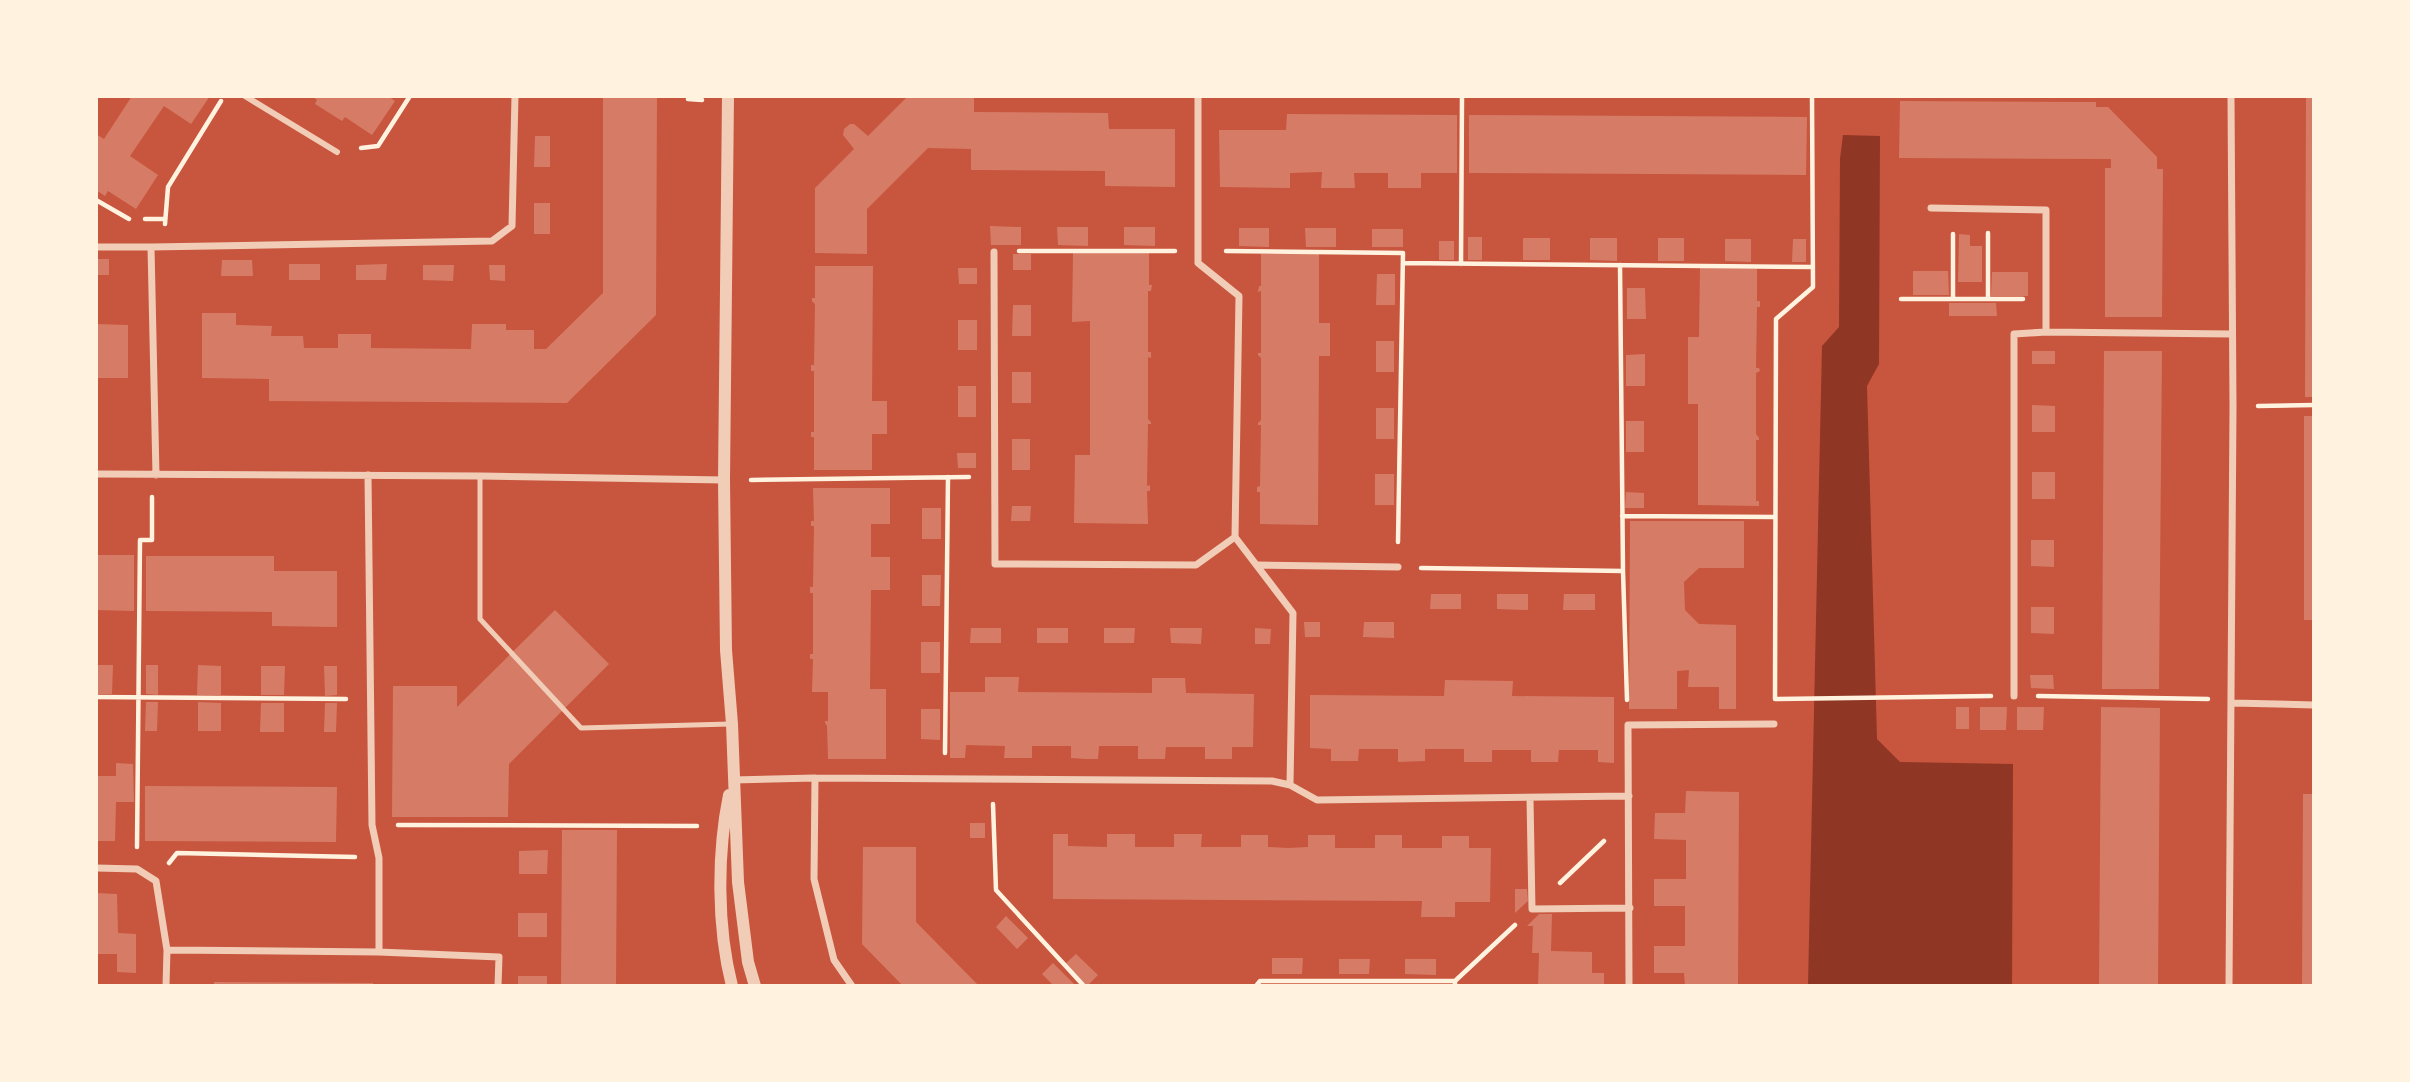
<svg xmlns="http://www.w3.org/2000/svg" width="2410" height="1082" viewBox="0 0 2410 1082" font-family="'Fira Sans',sans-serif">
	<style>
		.water { fill: #8f3625 }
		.building { fill: #d67c66 }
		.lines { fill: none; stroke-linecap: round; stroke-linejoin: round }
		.path { stroke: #fff3e0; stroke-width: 4.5 }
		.service { stroke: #f1ccb7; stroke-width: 5 }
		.pedestrian { stroke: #f1ccb7; stroke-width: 6 }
		.minor { stroke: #f1ccb7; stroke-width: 7 }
		.tertiary { stroke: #f1ccb7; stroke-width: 12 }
	</style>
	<rect width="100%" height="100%" fill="#c8553d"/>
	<path class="water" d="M1843,135L1880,136L1879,364L1867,386L1877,739L1900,762L2013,764L2012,986H1808L1822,346L1839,327L1840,159Z"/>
	<path class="building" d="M132,96H210L191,124L164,106L130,156L158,175L136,209L108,191L105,196L96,190V134L104,139Z
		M312,96H388L395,101L372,135L345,117L342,121L315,104L317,100Z
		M603,96H657L656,315L567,403L269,401V379L202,378V313H236V325L272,326L271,336H303L304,348H338V334H371V348L471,349L472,324H506V330H534V349H546L603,293Z
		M2306,96H2314V397H2305Z
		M907,97H974V112L1108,113L1109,129H1175V187L1105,186V171L971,170V149L928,148L867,209V254L815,253V188L854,149L843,135L844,129L850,124H854L868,136Z
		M1900,101L2096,102V107H2108L2157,157V169H2163L2162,317H2105V168H2111V159L1899,158Z
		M1287,114L1457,115V173H1421V188H1388V173H1354L1355,188H1321L1322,172L1290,173V188L1220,187L1219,130H1286Z
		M1469,115L1807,117L1806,175L1469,173Z
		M535,136H550V167H534Z
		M534,203H550V234H534Z
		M990,226L1021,227V245H991Z
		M1057,227H1088V246L1058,245Z
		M1124,227H1155V246L1124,245Z
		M1239,228H1269V247L1239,246Z
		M1305,228H1336V247H1306Z
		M1372,229H1403V247H1372Z
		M1959,234L1970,235V246H1982V282H1958Z
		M1468,237H1482V260H1468Z
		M1523,238H1550V260H1523Z
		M1590,238H1617V261L1590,260Z
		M1658,238H1684V261H1658Z
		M1725,239H1751V262L1725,261Z
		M1793,239H1806V262H1792Z
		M1439,241H1454V260H1439Z
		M1073,253H1149V285H1152L1151,291H1148V352H1151V358L1148,357V419L1151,422V424H1148L1147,486L1150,485V491H1147L1148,524L1074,523L1075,455H1090V321L1072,322Z
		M1013,254H1031V270H1013Z
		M1261,254H1319V323H1330V356H1319L1318,525L1260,524V492H1257V487L1260,486L1261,425H1258V423L1261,420V358L1258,355V353H1261V291L1258,292L1259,286H1261Z
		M96,259H109V275H96Z
		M222,260H252L253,276H221Z
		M289,264H320V280H289Z
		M387,264L386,280H356V265Z
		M423,265H454L453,281L423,280Z
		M489,265H505V281L490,280Z
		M815,266H873L872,401H887V434H872V470H814V437H811V432H814V371H811V365H814L815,304L812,301V298H815Z
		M958,268H977V284H959Z
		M1700,268L1757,269V301H1760V307H1757L1756,368H1759L1760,371L1756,373V434L1759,438V440H1756V501H1759V506L1698,505V404H1688V337H1699Z
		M1913,271H1948L1949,295H1913Z
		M1992,272H2028V296H1991Z
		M1377,274H1395V305H1376Z
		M1627,288H1645L1646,319H1627Z
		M1949,303H1996L1997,316H1949Z
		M1013,305H1031V336H1012Z
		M958,320H977V350H958Z
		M96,324L128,325V378H96Z
		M1376,341H1394V372H1376Z
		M2032,351H2055V364H2032Z
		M2104,351H2162L2159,689H2102Z
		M1645,354V386H1626V355Z
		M1012,372H1031V403H1012Z
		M958,386H976V417H958Z
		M2032,405L2055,406V432H2032Z
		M1376,408H1394V439H1376Z
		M2304,416H2314V620H2304Z
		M1626,421H1644V452H1626Z
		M1012,439H1030V470H1012Z
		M957,453H976V468H958Z
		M2032,472H2055V499H2032Z
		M1375,474H1394V505H1375Z
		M813,488H890V524H871V557H890V590H871L870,689H886V759H828L827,726L825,723V721H828V692H812L813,659H810V654H813V593H810V587H813L814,526H811V521H814Z
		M1626,492L1644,493V508H1625Z
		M1012,506H1031L1030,521H1011Z
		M922,508H941V539H922Z
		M1630,521H1744V568H1699L1684,582L1685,610L1699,624L1736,625V709H1719V687H1688L1689,670L1677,671V709H1629Z
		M2031,540H2054V567L2031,566Z
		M96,555H134V611L96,610Z
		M146,556H274V571H337V627L272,626V612L146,611Z
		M922,575H941L940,606H922Z
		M1431,594H1461V609H1430Z
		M1497,594H1528V610L1497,609Z
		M1564,594H1595V610H1563Z
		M2031,607H2054V634L2031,633Z
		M555,610L609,664L509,764L508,817H392L393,686H457V707Z
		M1304,622H1320V637H1305Z
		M1364,622H1394V638L1363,637Z
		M971,628H1001V643H970Z
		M1037,628H1068V643H1037Z
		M1104,628H1135L1134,643H1104Z
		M1170,628H1202L1201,644L1171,643Z
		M1255,628L1271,629L1270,644H1255Z
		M921,642H940V673H921Z
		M96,665H113L112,694H96Z
		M146,665H158V695L146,694Z
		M198,665L221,666V695H197Z
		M261,666H285L284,695H261Z
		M324,666H337V695L325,696Z
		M2030,675H2053L2054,689L2031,688Z
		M985,677H1019L1018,692L1152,693V678H1185L1186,693L1254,694L1253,747H1232V759H1205V747H1166L1165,759H1138V746H1099L1098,759H1085L1071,758V746H1032V758H1004L1005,746L966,745L965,758H950V692H985Z
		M1445,680L1513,681L1512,696L1614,697V763L1598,762V750H1559L1558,762H1531V750H1492V762H1464V749H1425V761L1398,762V749H1359L1358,761H1331V749L1310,748V695L1444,696Z
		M146,702H158L157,731H145Z
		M198,702L221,703V731H198Z
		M261,703H284V732H260Z
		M325,703H337L336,732H324Z
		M1956,707H1969V729H1956Z
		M1980,707H2007L2006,730H1980Z
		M2017,707H2044L2043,730H2017Z
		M2101,707L2160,708L2158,986H2099Z
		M921,709H940V740L921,739Z
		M116,763L133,764L134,802H116L115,841H96V776H116Z
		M145,786L337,787L336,842L145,841Z
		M1686,791L1739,792L1738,986H1685L1684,973H1654V946H1685V906H1654V879H1686V840L1654,839L1655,813H1685Z
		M2303,794H2314V986H2302Z
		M970,823H985V838H970Z
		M562,830H617L616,986H561Z
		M1053,834H1068V846L1107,847V834H1135V847H1174V834H1202L1201,847H1241V835H1268V847L1288,848L1308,847V835H1335V848H1375V835H1402V848H1442V836H1469V848H1491L1490,902H1455V917H1421L1422,901L1053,899Z
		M863,847H916V922L979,986H903L862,944Z
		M548,850L547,874H519V851Z
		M1515,889H1527L1528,901L1515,913Z
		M96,893L117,894L118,933L136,934V973L117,972V954H96Z
		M518,913H547V937H518Z
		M1539,914H1552L1551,951L1592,952V973H1604V986H1538L1539,953H1532L1533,926H1527Z
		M1006,916L1028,938L1017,949L996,927Z
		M1076,954L1098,975L1087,986L1065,964Z
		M1272,958H1303L1302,974H1272Z
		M1339,959H1370L1369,974H1339Z
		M1405,959H1436V975L1405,974Z
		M1053,963L1076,986H1054L1042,974Z
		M518,976H547V986H518Z
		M214,982L373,983V986H214Z"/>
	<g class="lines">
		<path class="path" d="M1812,96L1813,287L1776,319L1775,699L1991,696
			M688,99L702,100
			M361,148L378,146L410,96
			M96,200L129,219
			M145,219H165
			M165,224L168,187L221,101
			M1019,251H1175
			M1226,251L1403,253L1398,542
			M1403,263L1813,267
			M1461,264L1462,96
			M1901,299H2023
			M1953,299V234
			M1988,299V233
			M2258,406L2314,405
			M751,480L969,477
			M1622,516L1775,517
			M1421,568L1623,571L1620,265
			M1623,571L1627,700
			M2038,696L2208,699
			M96,697L346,699
			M945,753L948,477
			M993,804L996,890L1084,986
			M398,825L697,826
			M137,847L140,540H152V497
			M169,863L177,853L355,857
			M1560,883L1604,841
			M1256,986L1260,981H1455
			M1455,986V981L1515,925"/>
		<path class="service" d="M480,476V619L581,728L730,724"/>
		<path class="pedestrian" d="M245,96L337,152"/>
		<path class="minor" d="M1198,96V263L1239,296L1235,537L1293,613L1290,785
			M1931,208L2046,210V332
			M96,247H151
			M994,252L995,564L1196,565L1235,537
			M96,474L480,476L724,480
			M156,475L151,247L492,241L512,226L515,96
			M1258,565L1398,567
			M2014,696V334L2046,332L2231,334
			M2232,703L2314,705
			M815,778L814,879L834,960L852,986
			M733,780L815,778L1272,781L1290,785L1317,800L1629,796
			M1530,798L1532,909L1630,908
			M96,868L137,869L156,881L167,950L166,986
			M167,950L379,952V858L372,825L368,475
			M379,952L499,957L498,986
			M1629,986L1628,725L1774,724
			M2229,986L2233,407L2231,96"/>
		<path class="tertiary" d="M728,96L724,480L726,650L732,724L738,882L748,962L755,986
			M729,795C717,854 717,927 732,986"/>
	</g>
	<rect width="2410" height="1082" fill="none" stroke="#fff3e0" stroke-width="196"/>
</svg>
